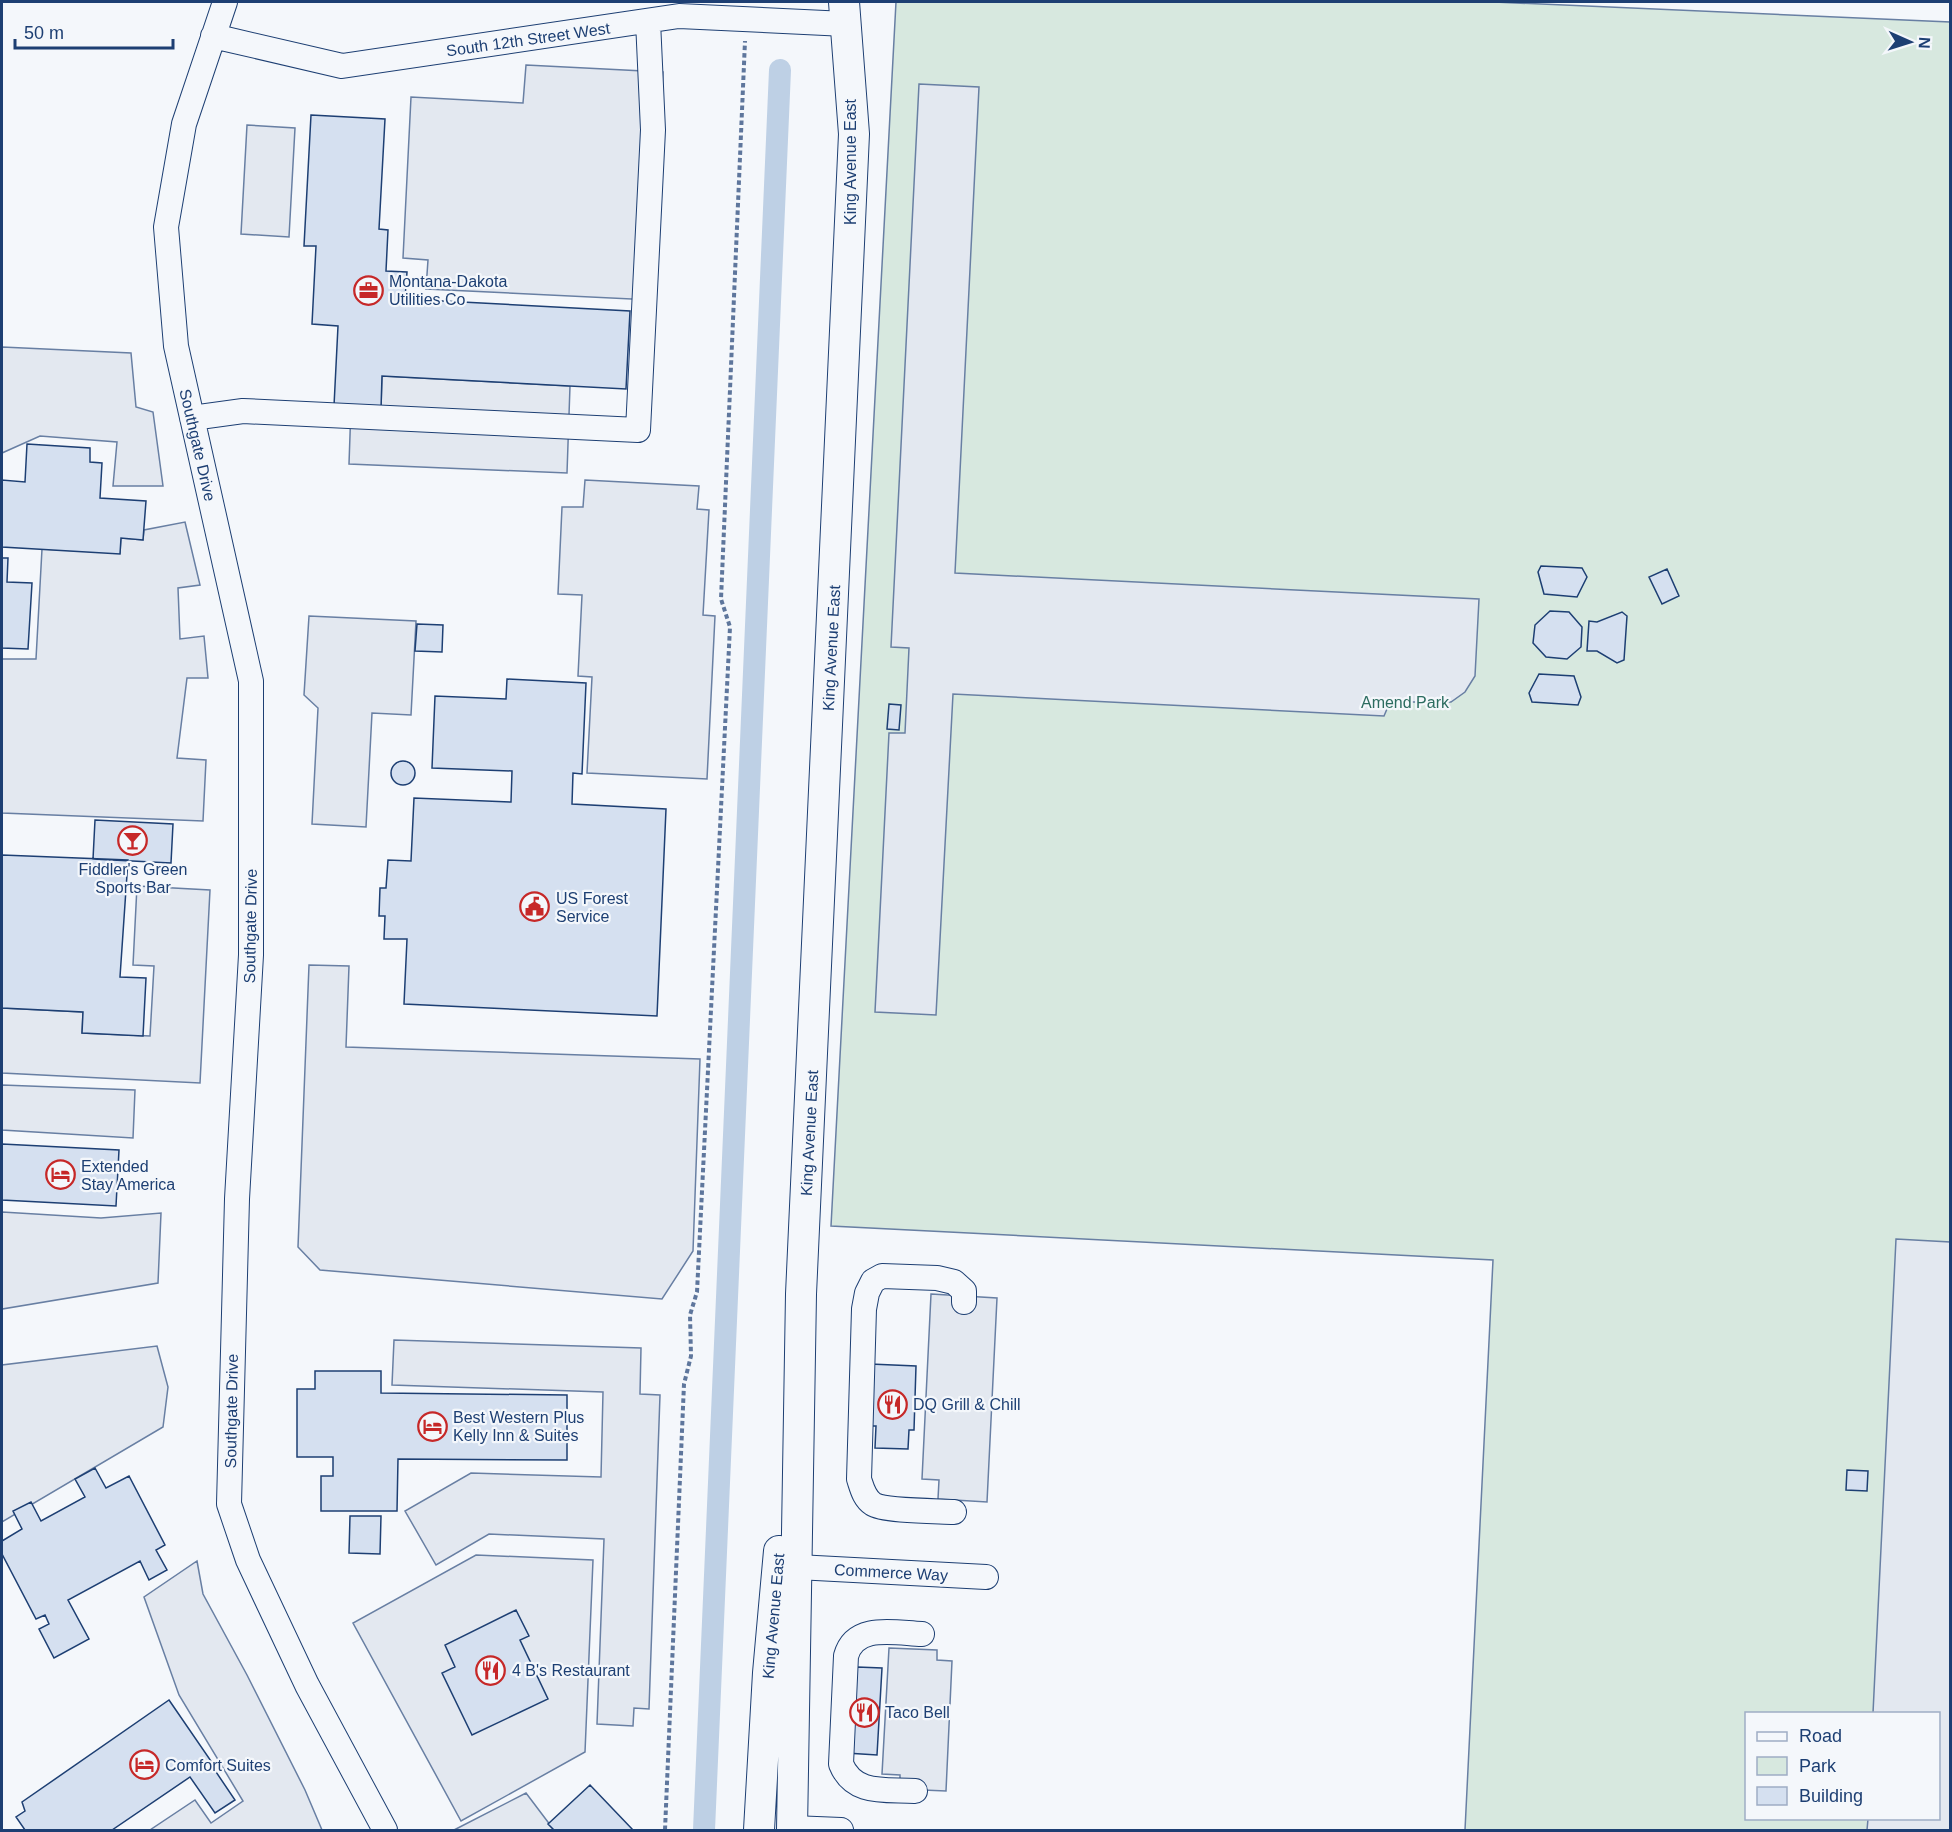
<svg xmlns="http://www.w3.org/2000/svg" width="1952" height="1832" viewBox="0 0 1952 1832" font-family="Helvetica,sans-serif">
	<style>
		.green { fill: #d7e8df; stroke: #687fa3; stroke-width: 1.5; fill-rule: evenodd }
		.parking { fill: #e3e8f0; stroke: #687fa3; stroke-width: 1.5 }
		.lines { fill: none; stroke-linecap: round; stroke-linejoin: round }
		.canal { stroke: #bed0e5; stroke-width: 22 }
		.building { fill: #d5e0f0; stroke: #1d3f73; stroke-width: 1.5 }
		.minor-casing { stroke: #1d3f73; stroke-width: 26 }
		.major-casing { stroke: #1d3f73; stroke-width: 32 }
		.path { stroke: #5e769c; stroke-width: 4; stroke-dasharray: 4.5 3; stroke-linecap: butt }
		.minor { stroke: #f4f7fb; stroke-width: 24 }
		.major { stroke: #f4f7fb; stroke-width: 30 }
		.labels { text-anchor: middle; stroke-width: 4.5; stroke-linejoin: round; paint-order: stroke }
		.street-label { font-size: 16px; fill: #1d3f73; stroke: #f4f7fb }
		.poi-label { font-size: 16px; fill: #1d3f73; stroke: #f4f7fb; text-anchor: start }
		.park-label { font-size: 16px; fill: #2c6c60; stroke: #f4f7fb }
	</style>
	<rect width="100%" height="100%" fill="#f4f7fb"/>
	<path class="green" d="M896,2H1494L1950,22V1830H1465L1493,1260L831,1226ZM1746,1714H1938V1818H1746Z"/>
	<path class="parking" d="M526,65L663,72L652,300L426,289L428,260L403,258L411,97L523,103Z
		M919,84L979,87L955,573L1479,599L1475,676L1465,692L1451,702H1390L1384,716L953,694L936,1015L875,1012L889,733H905L909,648L891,647Z
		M247,125L295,128L289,237L241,234Z
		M2,347L131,353L136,407L153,412L163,486H113L117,442L40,436L2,453Z
		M382,376L570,386L567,473L349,464L351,407L381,408Z
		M585,480L699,486L697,509L709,510L703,615L715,616L707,779L587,773L592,677L578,676L582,595L558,594L562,507H583Z
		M185,522L200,585L178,588L180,639L204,636L208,678H187L177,758L206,760L203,821L2,813V659H36L42,549L120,553L121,538L143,540L144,530Z
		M309,616L416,621L411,715L372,713L366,827L312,824L318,708L304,695Z
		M137,886L210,890L200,1083L2,1073V1008L83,1012L82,1033L150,1036L154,966L133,965Z
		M309,965L349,966L346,1047L700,1059L693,1251L662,1299L320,1270L298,1247Z
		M2,1085L135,1090L133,1138L2,1130Z
		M2,1212L101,1218L161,1213L158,1283L2,1309Z
		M1896,1239L1950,1242V1830H1867L1868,1819L1938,1818V1714L1873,1713Z
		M931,1294L997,1298L987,1502L938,1499L939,1480L922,1479Z
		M394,1340L641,1348L640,1394L660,1395L649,1709L634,1708L633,1726L597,1724L604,1539L489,1534L436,1565L405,1511L471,1473L601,1477L603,1392L392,1385Z
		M157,1346L168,1387L163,1427L2,1522V1365Z
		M476,1555L593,1560L585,1752L461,1821L353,1623Z
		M197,1561L203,1594L247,1675L305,1790L322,1830H150L195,1800L211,1823L243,1801L179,1695L144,1597Z
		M889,1648L937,1650V1660L952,1661L946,1791L900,1789V1775L882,1774Z
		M526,1793L554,1830H454Z"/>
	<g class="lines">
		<path class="canal" d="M704,1830L780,70"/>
	</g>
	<path class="building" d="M311,115L385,119L379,229L388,230L386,271L407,272L405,299L630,311L626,389L382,376L381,409L334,406L338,326L312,324L316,246H304Z
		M27,444L90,448V462L102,463L100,498L146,501L143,540L121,538L120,554L2,547V480L25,482Z
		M2,558H8L7,582L32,583L28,649L2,648Z
		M1541,566L1582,568L1587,577L1577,597L1544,594L1538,572Z
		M1667,569L1679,596L1662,604L1649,577Z
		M1550,611L1569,612L1582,627L1581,647L1567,659L1546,657L1533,643L1535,625Z
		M1622,612L1627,616L1624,660L1617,663L1597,651H1587L1589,621L1597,622Z
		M417,624L443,625L442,652L415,651Z
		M1539,674L1574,676L1581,697L1578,705L1532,702L1529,693Z
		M507,679L586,683L582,774L573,773L572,804L666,809L657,1016L404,1004L407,939H384L385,916H379L380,888H386L388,860L411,861L414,798L511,802L512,771L432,768L435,696L506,699Z
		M889,704L901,705L899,730L887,729Z
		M391 773a12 12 0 1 1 24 0a12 12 0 1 1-24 0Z
		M95,820L173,824L171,863L93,859Z
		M2,855L128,860L120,977L146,978L143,1036L82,1033L83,1012L2,1008Z
		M2,1144L119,1150L116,1206L2,1200Z
		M870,1364L916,1366L914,1430H909L908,1449L875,1448L876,1426H868Z
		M315,1371H381V1393L567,1395V1460L398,1459L397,1511H321V1476H333V1457H297V1389H315Z
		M95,1468L106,1488L129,1476L165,1545L156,1550L167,1570L149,1580L140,1561L68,1600L89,1639L54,1658L39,1629L49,1624L45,1615L36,1619L2,1554V1541L22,1529L13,1511L31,1502L41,1521L85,1497L75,1479Z
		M1847,1470L1868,1471L1867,1491L1846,1490Z
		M350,1516H381L380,1554L349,1553Z
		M516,1610L529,1636L520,1640L548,1699L472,1735L442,1673L455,1667L445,1645Z
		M857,1667L882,1668L877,1755L846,1753Z
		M169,1700L213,1764L212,1766L235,1800L215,1813L190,1777L112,1830H25L16,1817L25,1811L22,1802Z
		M590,1785L633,1830H554L548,1824Z"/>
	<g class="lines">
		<defs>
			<path id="minor" d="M225,2L184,124L166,227L176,346L251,681V955L237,1199L229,1504L248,1560L307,1685L385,1830
				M213,36L342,66L679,16L846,24
				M192,418L243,411L638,430L653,130L648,21
				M954,1512C939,1511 883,1511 873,1504C864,1498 862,1488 859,1479L864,1309L867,1293L873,1281L882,1276L937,1278L954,1282L964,1291V1302
				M797,1567L986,1577
				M915,1791C886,1789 854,1796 841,1764L846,1656C855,1623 895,1633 922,1634
				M792,1828L841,1830"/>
			<path id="major" d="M759,1830L768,1673L779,1551
				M792,1830L801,1294L854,134L844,2"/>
		</defs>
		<use href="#minor" class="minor-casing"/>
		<use href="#major" class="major-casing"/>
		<path class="path" d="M665,1830L684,1384L691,1356L690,1315L697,1292L730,627L721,599L745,41"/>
		<use href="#minor" class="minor"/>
		<use href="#major" class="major"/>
	</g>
	<defs>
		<symbol id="office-ring" viewBox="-11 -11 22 22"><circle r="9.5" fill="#f4f7fb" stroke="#c62828" stroke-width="1.5"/><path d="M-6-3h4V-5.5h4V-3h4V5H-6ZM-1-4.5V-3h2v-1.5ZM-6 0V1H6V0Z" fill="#c62828"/></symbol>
		<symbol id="bar-ring" viewBox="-11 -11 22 22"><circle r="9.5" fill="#f4f7fb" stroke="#c62828" stroke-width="1.5"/><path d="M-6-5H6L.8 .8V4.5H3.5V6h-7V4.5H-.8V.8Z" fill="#c62828"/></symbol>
		<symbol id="civic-ring" viewBox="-11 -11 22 22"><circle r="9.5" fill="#f4f7fb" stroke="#c62828" stroke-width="1.5"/><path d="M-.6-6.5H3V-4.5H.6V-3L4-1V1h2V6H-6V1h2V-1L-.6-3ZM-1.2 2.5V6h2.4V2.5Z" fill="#c62828"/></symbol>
		<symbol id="hotel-ring" viewBox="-11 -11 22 22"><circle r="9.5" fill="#f4f7fb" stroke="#c62828" stroke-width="1.5"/><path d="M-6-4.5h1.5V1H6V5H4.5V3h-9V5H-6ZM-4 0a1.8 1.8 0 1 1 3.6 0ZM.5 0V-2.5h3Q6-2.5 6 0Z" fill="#c62828"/></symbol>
		<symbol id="restaurant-ring" viewBox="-11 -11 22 22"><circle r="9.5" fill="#f4f7fb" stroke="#c62828" stroke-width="1.5"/><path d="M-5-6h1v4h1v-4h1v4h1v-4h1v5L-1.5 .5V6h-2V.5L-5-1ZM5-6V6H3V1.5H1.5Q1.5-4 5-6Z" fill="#c62828"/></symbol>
	</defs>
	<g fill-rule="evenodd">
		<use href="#office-ring" x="352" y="274" width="33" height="33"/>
		<use href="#bar-ring" x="116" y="824" width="33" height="33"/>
		<use href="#civic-ring" x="518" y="890" width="33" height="33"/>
		<use href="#hotel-ring" x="44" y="1158" width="33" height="33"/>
		<use href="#restaurant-ring" x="876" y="1388" width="33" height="33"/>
		<use href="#hotel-ring" x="416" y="1410" width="33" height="33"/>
		<use href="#restaurant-ring" x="474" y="1654" width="33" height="33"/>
		<use href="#restaurant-ring" x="848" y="1696" width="33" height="33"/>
		<use href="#hotel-ring" x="128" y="1748" width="33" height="33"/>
	</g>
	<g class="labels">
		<g class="street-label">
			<text transform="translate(528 39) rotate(-8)" y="6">South 12th Street West</text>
			<text transform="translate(850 162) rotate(-90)" y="6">King Avenue East</text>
			<text transform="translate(198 445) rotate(77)" y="6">Southgate Drive</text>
			<text transform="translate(831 648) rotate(-87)" y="6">King Avenue East</text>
			<text transform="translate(250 926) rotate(-89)" y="6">Southgate Drive</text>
			<text transform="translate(809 1133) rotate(-87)" y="6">King Avenue East</text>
			<text transform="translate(231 1411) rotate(-89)" y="6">Southgate Drive</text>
			<text transform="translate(891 1572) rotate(3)" y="6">Commerce Way</text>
			<text transform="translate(773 1616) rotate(-85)" y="6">King Avenue East</text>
		</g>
		<g class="poi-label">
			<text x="389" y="287">Montana-Dakota<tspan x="389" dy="18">Utilities Co</tspan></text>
			<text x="133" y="875" text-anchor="middle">Fiddler's Green<tspan x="133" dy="18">Sports Bar</tspan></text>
			<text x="556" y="904">US Forest<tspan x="556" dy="18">Service</tspan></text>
			<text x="81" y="1172">Extended<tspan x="81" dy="18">Stay America</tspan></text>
			<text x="913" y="1410">DQ Grill &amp; Chill</text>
			<text x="453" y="1423">Best Western Plus<tspan x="453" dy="18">Kelly Inn &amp; Suites</tspan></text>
			<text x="512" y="1676">4 B's Restaurant</text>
			<text x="885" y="1718">Taco Bell</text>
			<text x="165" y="1771">Comfort Suites</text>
		</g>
		<g class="park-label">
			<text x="1405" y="708">Amend Park</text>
		</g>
	</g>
	<rect width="1952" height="1832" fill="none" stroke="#1d3f73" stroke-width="6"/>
	<rect x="1745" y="1712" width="195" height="108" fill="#f4f7fb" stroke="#9eadc5" stroke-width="1.5"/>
	<rect x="1757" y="1732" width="30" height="9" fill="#f4f7fb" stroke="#9eadc5" stroke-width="1.5"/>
	<text x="1799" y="1742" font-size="18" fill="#1d3f73">Road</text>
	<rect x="1757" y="1757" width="30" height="18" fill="#d7e8df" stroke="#9eadc5" stroke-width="1.5"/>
	<text x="1799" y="1772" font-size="18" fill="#1d3f73">Park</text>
	<rect x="1757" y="1787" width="30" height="18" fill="#d5e0f0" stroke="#9eadc5" stroke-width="1.5"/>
	<text x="1799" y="1802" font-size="18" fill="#1d3f73">Building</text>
	<g transform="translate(1910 42) rotate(93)" stroke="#f4f7fb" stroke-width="4.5" paint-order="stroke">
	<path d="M0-4.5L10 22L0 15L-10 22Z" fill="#1d3f73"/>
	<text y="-9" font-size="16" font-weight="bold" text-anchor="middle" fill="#1d3f73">N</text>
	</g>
	<path d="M15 39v9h158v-9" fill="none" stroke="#1d3f73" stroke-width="3"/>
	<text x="24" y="39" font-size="18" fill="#1d3f73" stroke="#f4f7fb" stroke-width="4.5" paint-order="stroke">50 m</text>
</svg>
